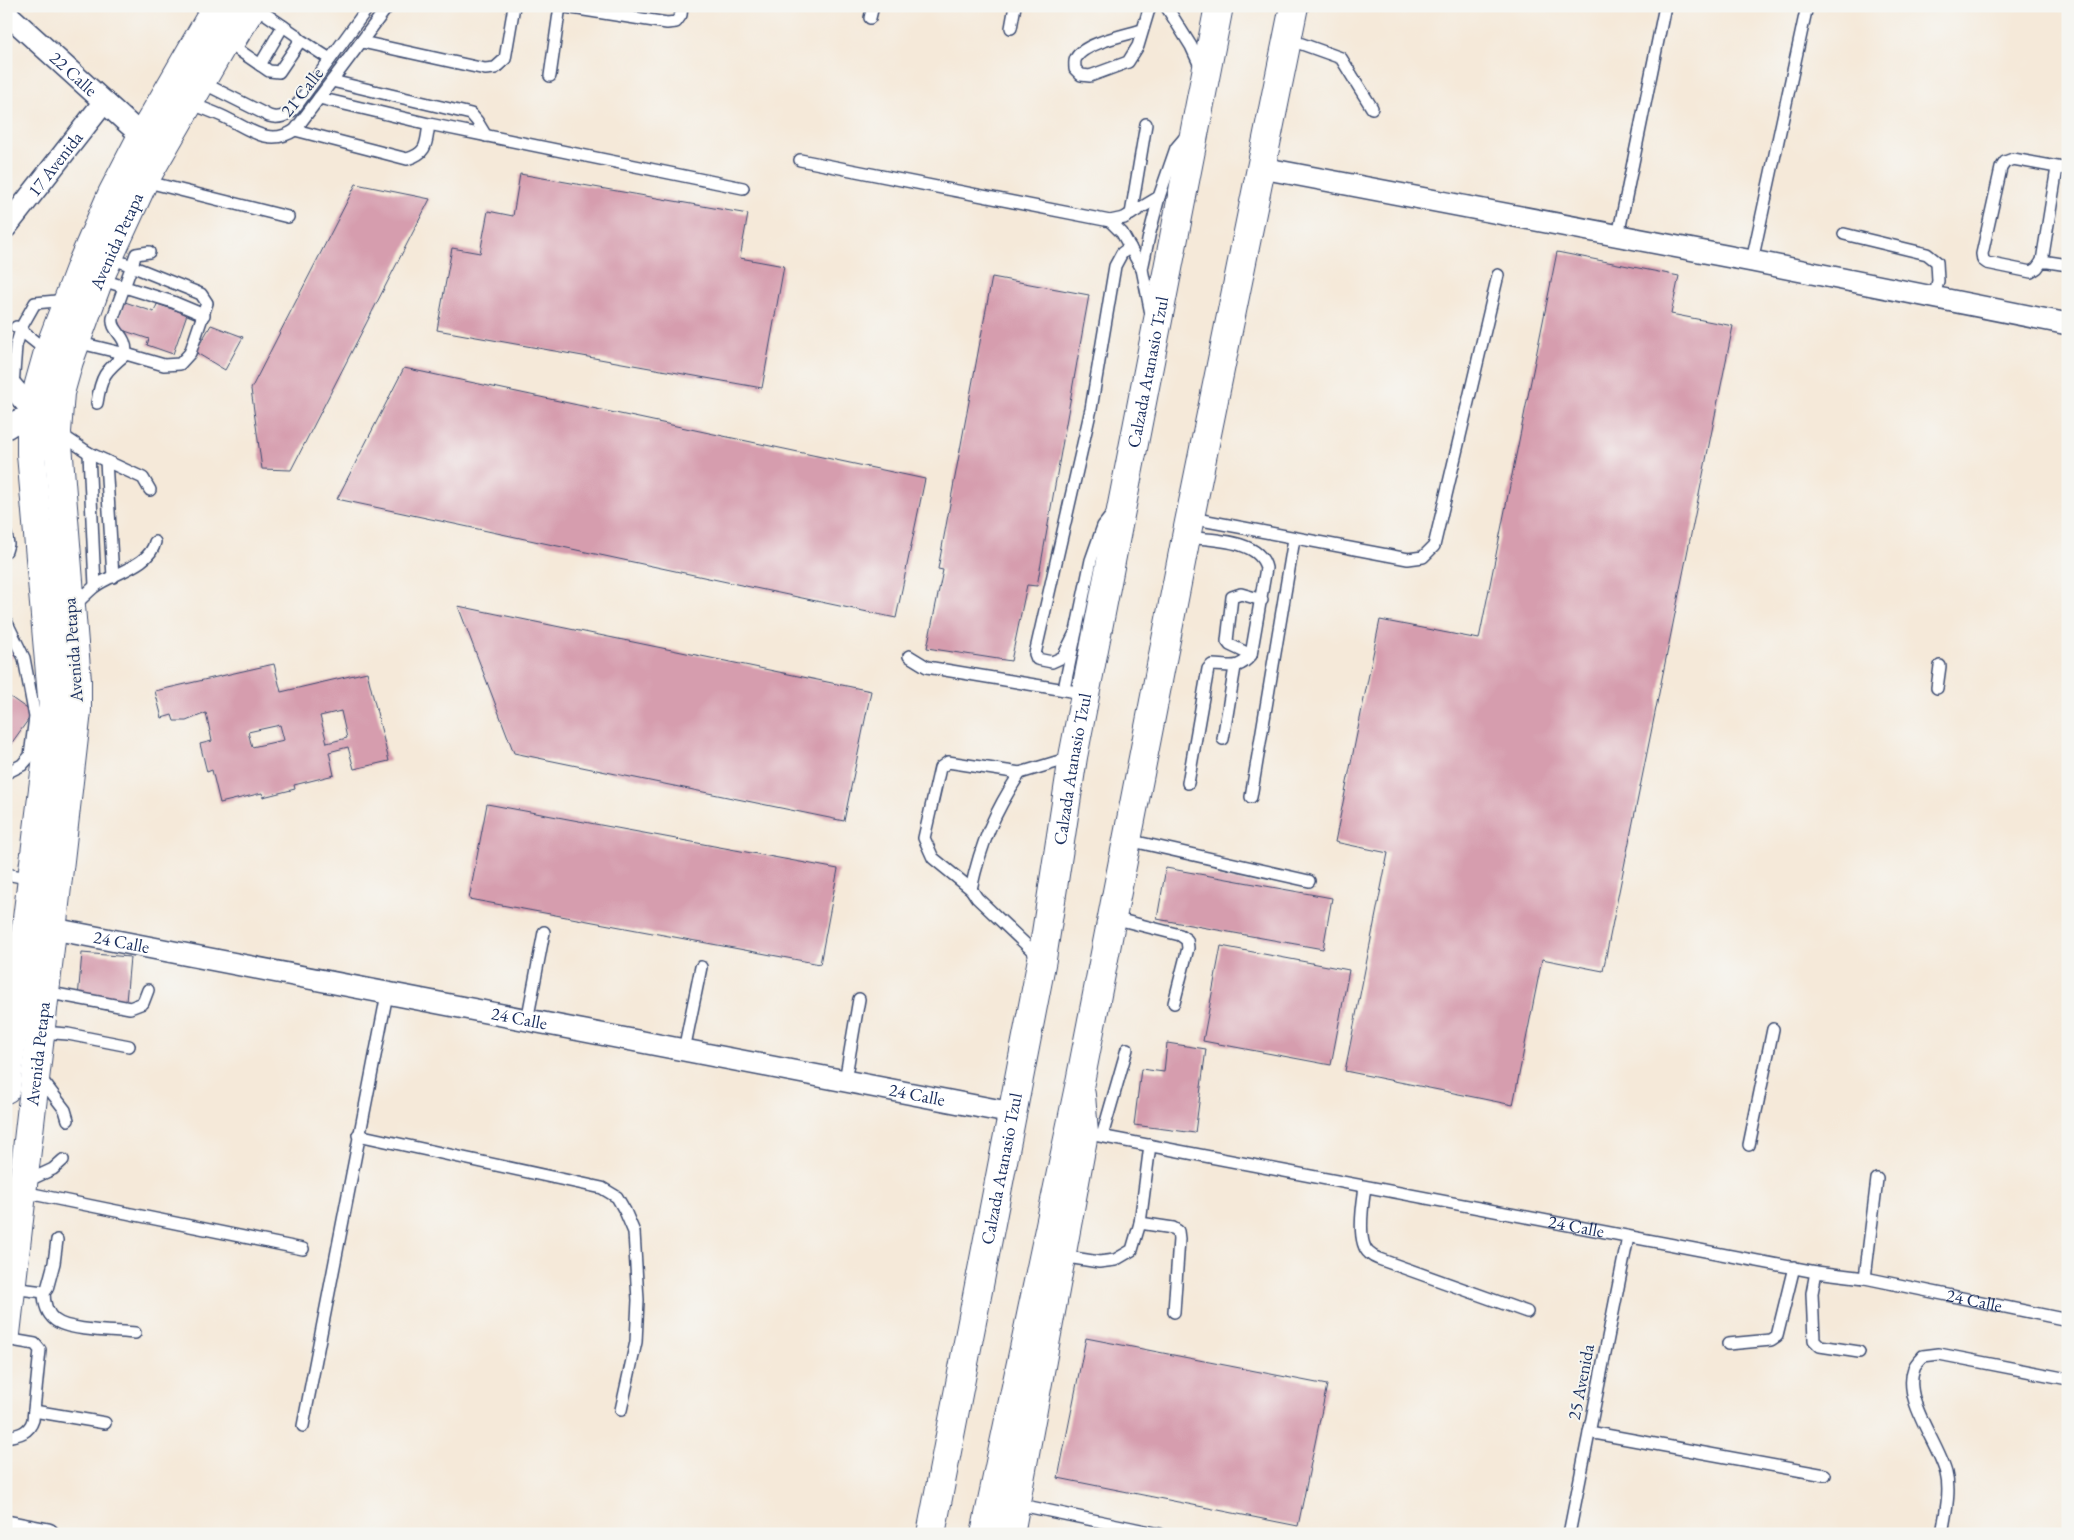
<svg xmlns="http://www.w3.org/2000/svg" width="2074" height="1540" viewBox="0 0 2074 1540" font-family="'EB Garamond',serif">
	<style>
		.building { fill: #d69dae; fill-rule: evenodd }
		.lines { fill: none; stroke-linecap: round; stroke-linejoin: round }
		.service-casing { stroke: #3c4b70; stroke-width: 14 }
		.minor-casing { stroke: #3c4b70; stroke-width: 24 }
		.tertiary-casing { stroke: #3c4b70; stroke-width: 30 }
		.primary-casing { stroke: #3c4b70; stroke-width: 30 }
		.service { stroke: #fff; stroke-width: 11 }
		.minor { stroke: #fff; stroke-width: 21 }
		.tertiary { stroke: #fff; stroke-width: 28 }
		.primary { stroke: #fff; stroke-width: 28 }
		.labels { text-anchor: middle; stroke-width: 4; stroke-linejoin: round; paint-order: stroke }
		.street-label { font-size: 18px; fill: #1b2f5e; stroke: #f6f6f2 }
	</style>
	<rect width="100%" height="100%" fill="#f6f6f2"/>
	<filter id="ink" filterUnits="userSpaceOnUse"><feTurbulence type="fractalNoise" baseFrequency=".02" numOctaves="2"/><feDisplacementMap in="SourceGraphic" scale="10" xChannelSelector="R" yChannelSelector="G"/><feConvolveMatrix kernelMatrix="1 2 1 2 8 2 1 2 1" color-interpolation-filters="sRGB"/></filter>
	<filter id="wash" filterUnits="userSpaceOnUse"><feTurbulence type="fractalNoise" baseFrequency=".0096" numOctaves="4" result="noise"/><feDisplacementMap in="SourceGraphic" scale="20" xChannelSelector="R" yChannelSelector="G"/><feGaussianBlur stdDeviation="1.12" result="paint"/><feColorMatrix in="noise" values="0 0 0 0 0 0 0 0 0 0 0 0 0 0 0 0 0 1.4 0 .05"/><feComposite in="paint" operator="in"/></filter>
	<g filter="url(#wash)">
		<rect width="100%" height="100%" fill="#f5e9d9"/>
		<g id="blocks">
			<path class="building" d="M520,174L748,214L740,258L784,266L762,388L437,330L452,248L480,253L488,211L513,216Z
				M356,184L430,199L291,470L262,469L251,389Z
				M1557,252L1679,276L1671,314L1733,326L1603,971L1542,959L1513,1105L1345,1071L1388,853L1335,842L1380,620L1479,639Z
				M992,277L1089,295L1037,586L1027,585L1011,661L927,648L943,570L938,569Z
				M125,302L154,312L157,304L187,314L173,354L147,345L149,339L116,328Z
				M211,325L243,337L225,370L195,352Z
				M404,368L925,479L896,618L337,499Z
				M458,606L871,691L844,821L514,753Z
				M6,643L17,651L6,665Z
				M274,664L281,692L367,672L389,761L354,769L348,747L329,752L334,775L294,785L295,789L263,797L262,793L220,803L212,770L207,772L200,744L212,741L206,713L186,721H174L172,715L162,718L155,691ZM341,711L347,738L327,743L320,716ZM280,725L284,740L252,747L248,732Z
				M6,694L33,713L6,751Z
				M487,804L838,869L820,964L469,899Z
				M1166,868L1332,898L1323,949L1157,919Z
				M1221,946L1349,970L1331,1065L1203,1041Z
				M82,953L130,957L126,1002L78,998Z
				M1167,1043L1206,1049L1195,1133L1134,1125L1141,1069L1164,1072Z
				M1086,1338L1327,1385L1298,1526L1058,1478Z"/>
		</g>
	</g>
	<g filter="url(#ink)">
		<use href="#blocks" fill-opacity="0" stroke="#3c4b70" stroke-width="1"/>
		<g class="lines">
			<defs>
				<g id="service">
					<path d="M559,6L667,23L676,22L681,15L682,6"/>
					<path d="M1166,6L1191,46L1201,68"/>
					<path d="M870,18L873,6"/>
					<path d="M1011,28L1015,6"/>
					<path d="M1142,30C1126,35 1084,43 1076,58C1074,61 1075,65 1075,69L1081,75L1090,76L1128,62L1138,46L1150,6"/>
					<path d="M299,39L330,59"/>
					<path d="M1288,39L1341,58L1372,108"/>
					<path d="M224,40L269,71L279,72L298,44L299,39L296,35L254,6"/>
					<path d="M362,42L485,69L495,68L505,59L514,6"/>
					<path d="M237,47L260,10"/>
					<path d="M260,65L283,26"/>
					<path d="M550,76L560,6"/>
					<path d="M332,81L471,114L477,121L486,136"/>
					<path d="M201,82L269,116C279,119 286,116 294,109L369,6"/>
					<path d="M189,103C200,107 211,111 222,116C247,127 268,148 295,130L388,6"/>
					<path d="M429,124L743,188"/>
					<path d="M295,130L407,159C428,153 426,143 429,124L319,98"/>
					<path d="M800,160L1110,221L1124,218L1159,197"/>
					<path d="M2068,169L2013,159L2005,162L2001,168L1982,254L1983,260L1987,263L2031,272L2037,268L2042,261L2068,265"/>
					<path d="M144,181L288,217"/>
					<path d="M1131,214L1146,124"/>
					<path d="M1110,221L1122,233L1142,269"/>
					<path d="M1844,234L1927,254L1937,262L1938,281L1934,297"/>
					<path d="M1618,236L1665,6"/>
					<path d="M1752,261L1807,6"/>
					<path d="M2042,261L2057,168"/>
					<path d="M99,279L173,302L204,315"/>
					<path d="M1151,314L1142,269L1149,236L1159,197L1176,148L1187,135"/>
					<path d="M76,342L126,354L164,365L180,364L190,353L207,303L201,294L109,257"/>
					<path d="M48,352L24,333L21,330L22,326L35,303L67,300"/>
					<path d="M13,386L16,346L21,330L16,327"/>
					<path d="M97,403C101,376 105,371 126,354C127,334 111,332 113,318L136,254L149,252"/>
					<path d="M59,433L89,453L143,478L150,490"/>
					<path d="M89,453L95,586"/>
					<path d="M106,461L113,577"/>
					<path d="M1191,518L1408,559L1423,557L1434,546L1498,275"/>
					<path d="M6,534L8,544L6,551"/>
					<path d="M1186,537C1210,540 1260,539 1266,568L1251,655C1238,671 1230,665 1212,665L1208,669L1188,783"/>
					<path d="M74,606C80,600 87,593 94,587C112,573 150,566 155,542"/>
					<path d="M6,621L24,658L35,717L30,756L22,765L6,773"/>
					<path d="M1076,631L1063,657L1052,662L1037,659L1035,654L1091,409L1115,266L1122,253L1130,247"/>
					<path d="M1251,655L1230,645L1227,641L1232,597L1241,594L1262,600"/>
					<path d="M909,656L927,667L1071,691"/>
					<path d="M1937,688L1940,666"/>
					<path d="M1064,689L1091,560L1103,526L1113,513"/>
					<path d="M1223,739L1235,667"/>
					<path d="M1251,797L1294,539"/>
					<path d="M1128,840L1309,881"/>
					<path d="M6,874L32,879"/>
					<path d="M971,889C981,843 994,813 1020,773"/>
					<path d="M1113,918L1180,935L1187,940L1188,948L1174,1003"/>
					<path d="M1040,958L977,898L971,889L933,858L924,838L940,768L948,762L1020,773L1073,757"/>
					<path d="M45,992L130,1008L143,1003L148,990"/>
					<path d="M527,1021L544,932"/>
					<path d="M41,1032L68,1034L129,1046"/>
					<path d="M684,1050L701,967"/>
					<path d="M39,1076L65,1110L68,1120"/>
					<path d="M845,1081L859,999"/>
					<path id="s1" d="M1084,1133L1816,1272L1865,1278L2068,1320"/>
					<path d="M358,1135L602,1188L617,1197L625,1211L634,1232L638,1300L636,1342L621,1410"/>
					<path d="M1102,1136L1127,1049"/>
					<path d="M1749,1145L1773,1029"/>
					<path d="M25,1182L53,1169L63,1160"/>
					<path d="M1365,1187C1363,1202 1356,1242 1369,1253C1372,1256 1376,1258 1379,1259L1527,1312"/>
					<path d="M23,1192L303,1249"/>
					<path d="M1140,1223L1173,1228L1178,1231L1179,1239L1174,1312"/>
					<path d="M1061,1256L1099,1262L1115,1260L1132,1250L1140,1223L1150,1145"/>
					<path d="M1816,1272L1812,1293L1814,1340L1820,1346L1859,1352"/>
					<path d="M1865,1278L1877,1179"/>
					<path d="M11,1288L44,1292L47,1289L54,1263L57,1240"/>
					<path d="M44,1292C44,1302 46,1313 55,1320C68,1331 116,1331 135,1333"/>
					<path d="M6,1339L35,1344L40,1350L33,1420C29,1433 19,1435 6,1437"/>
					<path d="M1728,1344L1771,1340L1777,1336L1794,1267"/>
					<path d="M34,1411L105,1423"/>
					<path d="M303,1426L387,994"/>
					<path d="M1589,1432L1825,1475"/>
					<path d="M1016,1504L1160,1534"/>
					<path d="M1569,1534L1628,1237"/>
					<path d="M1942,1534C1945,1515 1951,1492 1946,1473C1938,1442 1902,1400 1914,1368C1915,1364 1920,1360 1923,1356L1939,1354L2068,1379"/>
				</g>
				<g id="minor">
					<path id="s2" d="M6,13L142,136"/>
					<path d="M1262,168L1752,261L2068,324"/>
					<path id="s3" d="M6,227L104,102"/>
					<path d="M6,380L33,411"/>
					<path d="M6,428L19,420L31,421"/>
					<path id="s4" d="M38,926L1012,1113"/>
					<path d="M6,1526L48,1534"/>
				</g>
				<path id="tertiary" d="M1010,1534L1084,1133L1081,1095"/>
				<g id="primary">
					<path d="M6,1089L53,708L31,454V421L39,384L48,352L82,263L112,194L142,136L217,6"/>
					<path id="s5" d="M6,1334L77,711V681L57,432L60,393L69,361L99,279L144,181L245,6"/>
					<path id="s6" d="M931,1534L1042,959L1073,757L1219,6"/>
					<path d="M985,1534L1080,1082L1186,537L1294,6"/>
				</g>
			</defs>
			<use href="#service" class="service-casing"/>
			<use href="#minor" class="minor-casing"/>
			<use href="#tertiary" class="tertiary-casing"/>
			<use href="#primary" class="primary-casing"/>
			<use href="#service" class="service"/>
			<use href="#minor" class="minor"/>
			<use href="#tertiary" class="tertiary"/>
			<use href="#primary" class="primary"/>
		</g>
	</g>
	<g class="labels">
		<g class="street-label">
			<text dy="6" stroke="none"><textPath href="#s2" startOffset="91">22 Calle</textPath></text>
			<text transform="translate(302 92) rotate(-52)" y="6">21 Calle</text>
			<text dy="6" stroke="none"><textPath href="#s3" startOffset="80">17 Avenida</textPath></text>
			<text dy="6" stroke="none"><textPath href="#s5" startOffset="1108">Avenida Petapa</textPath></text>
			<text dy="6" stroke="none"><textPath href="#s6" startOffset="1182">Calzada Atanasio Tzul</textPath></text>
			<text transform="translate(73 650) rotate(-94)" y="6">Avenida Petapa</text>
			<text dy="6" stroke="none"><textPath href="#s6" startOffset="778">Calzada Atanasio Tzul</textPath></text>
			<text dy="6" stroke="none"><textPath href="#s4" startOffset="85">24 Calle</textPath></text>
			<text dy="6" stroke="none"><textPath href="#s4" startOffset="490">24 Calle</textPath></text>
			<text dy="6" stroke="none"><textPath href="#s5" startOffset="282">Avenida Petapa</textPath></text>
			<text dy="6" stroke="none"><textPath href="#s4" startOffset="895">24 Calle</textPath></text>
			<text dy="6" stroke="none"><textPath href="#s6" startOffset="372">Calzada Atanasio Tzul</textPath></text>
			<text dy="6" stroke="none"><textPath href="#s1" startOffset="501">24 Calle</textPath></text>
			<text dy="6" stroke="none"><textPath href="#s1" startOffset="906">24 Calle</textPath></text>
			<text transform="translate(1581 1382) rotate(-79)" y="6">25 Avenida</text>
		</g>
	</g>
	<rect width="2074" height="1540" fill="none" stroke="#f6f6f2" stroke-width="25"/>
</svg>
